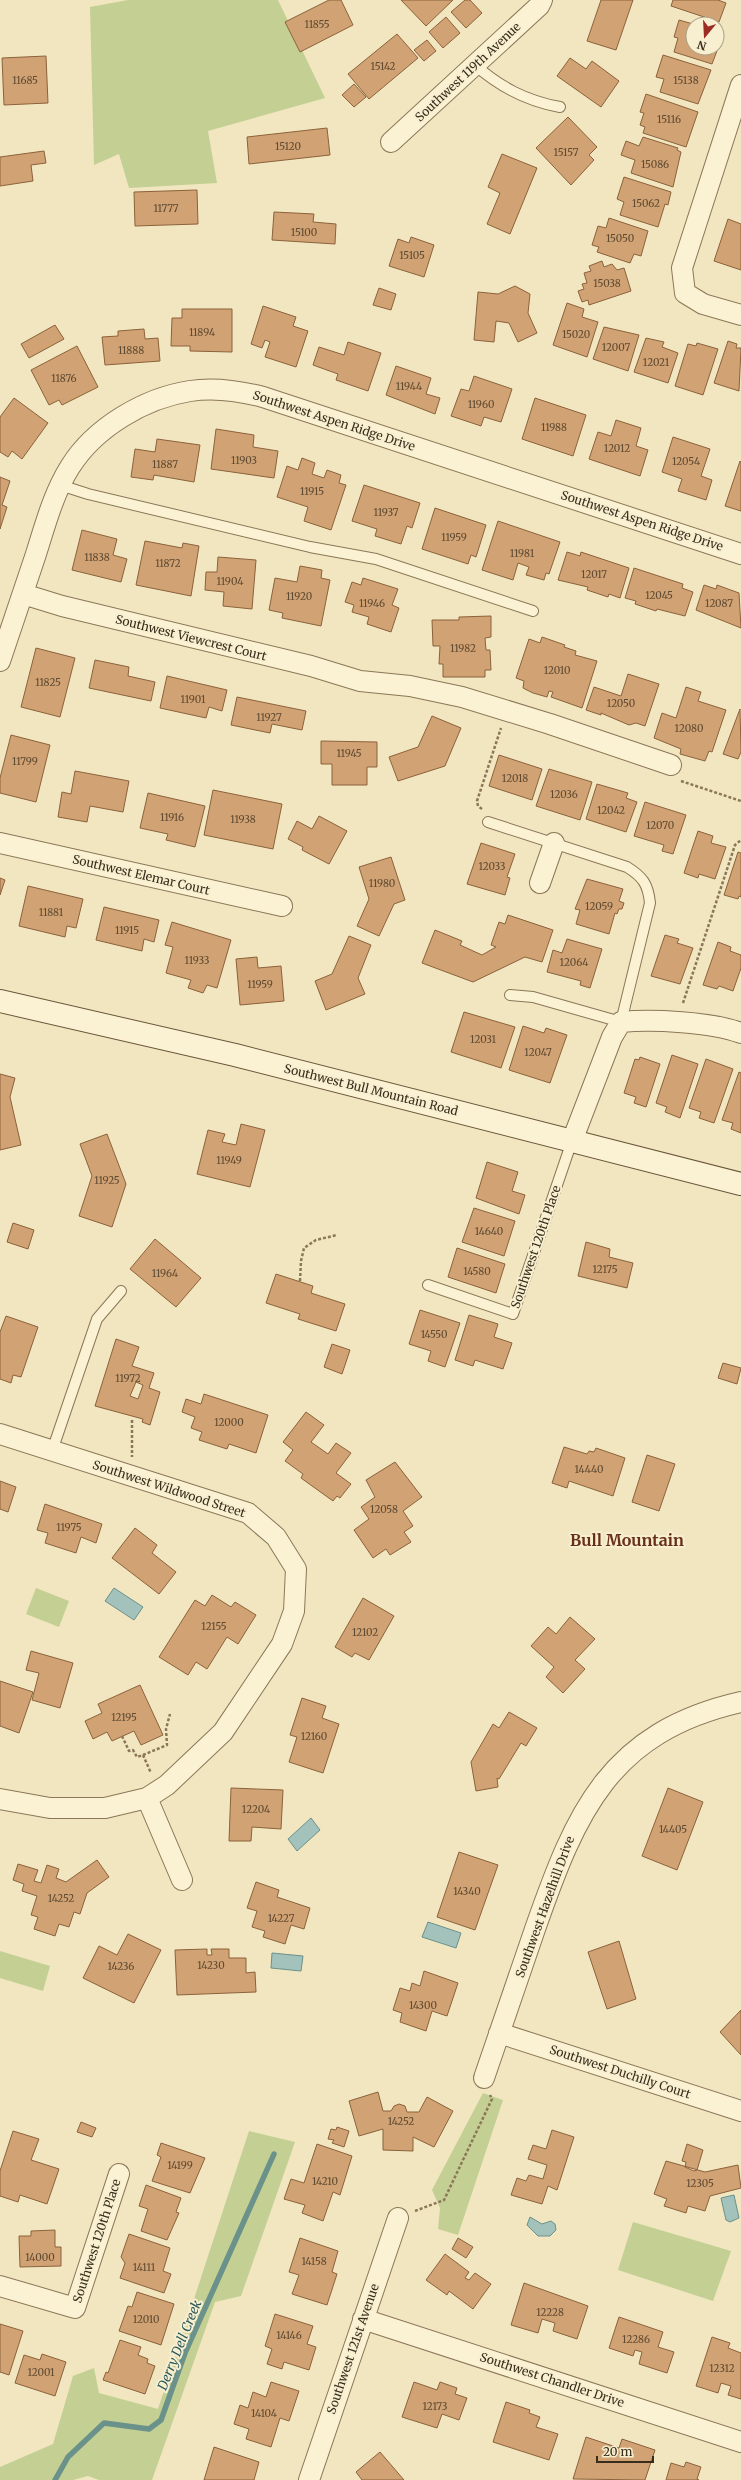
<svg xmlns="http://www.w3.org/2000/svg" width="741" height="2480" viewBox="0 0 741 2480" font-family="Merriweather,serif">
	<style>
		.green { fill: #c3cf93 }
		.water { fill: #a3c2bc; stroke: #6a918a }
		.lines { fill: none; stroke-linecap: round; stroke-linejoin: round }
		.stream { stroke: #6a918a; stroke-width: 5.5 }
		.building { fill: #d1a273; stroke: #8b623b; fill-rule: evenodd }
		.service-casing { stroke: #8b7757; stroke-width: 12 }
		.minor-casing { stroke: #8b7757; stroke-width: 22 }
		.secondary-casing { stroke: #6c573a; stroke-width: 24 }
		.path { stroke: #8b7757; stroke-width: 2.5; stroke-dasharray: 3 2; stroke-linecap: butt }
		.service { stroke: #fbf2d4; stroke-width: 10 }
		.minor { stroke: #fbf2d4; stroke-width: 20 }
		.secondary { stroke: #fbf2d4; stroke-width: 22 }
		.labels { text-anchor: middle; stroke-width: 4; stroke-linejoin: round; paint-order: stroke }
		.number-label { font-size: 10px; fill: #5f4a32 }
		.street-label { font-size: 12px; fill: #392d1c; stroke: #f7efd0 }
		.water-label { font-size: 13px; font-style: italic; fill: #2a595a; stroke: #f7efd0 }
		.district-label { font-size: 16px; font-weight: bold; fill: #693019; stroke: #f7efd0 }
	</style>
	<rect width="100%" height="100%" fill="#f1e6c0"/>
	<path class="green" d="M128,0H278L325,98L208,131L217,183L129,188L119,154L94,165L90,7Z
		M36,1588L69,1601L59,1627L26,1614Z
		M0,1951L50,1966L43,1991L0,1978Z
		M483,2093L503,2100L458,2235L438,2229L440,2208L432,2190Z
		M249,2131L295,2142L241,2296L215,2302L152,2480H99L88,2476L73,2480H0V2467L53,2444L73,2376L94,2368L99,2393L158,2409Z
		M633,2222L731,2251L713,2301L618,2270Z"/>
	<path class="water" d="M114,1588L143,1607L134,1620L105,1601Z
		M311,1818L320,1830L297,1851L288,1839Z
		M428,1922L461,1933L456,1948L422,1937Z
		M272,1953L303,1956L301,1971L271,1968Z
		M734,2195L739,2218L730,2222L726,2220L721,2198Z
		M530,2217L542,2224L551,2221L555,2224L556,2230L550,2236H538L527,2225Z"/>
	<g class="lines">
		<path class="stream" d="M55,2480L68,2457L104,2423L149,2429L161,2420L185,2353L274,2154"/>
	</g>
	<path class="building" d="M329,0H341L353,25L300,52L285,22Z
		M401,0H453L426,26Z
		M465,0H470L482,13L466,28L451,12Z
		M601,0H633L616,50L587,41Z
		M673,0H718L726,3L719,22L671,6Z
		M446,17L460,33L443,48L429,32Z
		M679,20L693,24V48H717V32L723,35L712,64L674,52L678,38L674,37Z
		M397,34L418,58L369,99L348,74Z
		M427,40L436,51L424,61L414,50Z
		M663,55L711,70L698,104L660,92L664,79L656,77Z
		M46,56L48,103L4,105L2,58Z
		M570,58L586,69L592,61L619,81L601,107L557,76Z
		M354,84L366,97L354,107L342,95Z
		M646,94L698,112L686,147L643,133L645,127L640,125L644,113L640,112Z
		M568,117L597,147L589,155L594,160L571,185L536,148Z
		M327,128L330,155L249,164L247,137Z
		M643,137L678,148L677,150L681,152L673,187L631,173L635,160L621,155L626,141L639,146Z
		M44,151L46,163L31,165L33,181L0,186V157Z
		M502,154L537,168L510,234L487,224L500,193L488,187Z
		M624,177L671,192L668,205L665,204L658,227L620,215L624,202L617,199Z
		M197,190L198,224L135,226L134,192Z
		M274,212L314,214L313,222L336,224L335,244L272,240Z
		M609,218L648,231L641,256L634,254L630,263L597,252L599,247L592,245L598,226L606,228Z
		M728,219L741,224V270L714,261Z
		M411,237L434,245L424,277L389,266L398,239L409,243Z
		M602,261L604,267L612,264L617,270L624,268L631,291L589,305L588,300L582,302L578,291L584,289L582,284L587,283L584,273L591,271L589,266Z
		M515,286L530,294L528,313L537,333L518,342L509,323L496,321L494,342L474,340L478,292L498,294Z
		M379,288L396,294L391,310L373,305Z
		M567,303L584,309L582,317L598,322L587,357L553,345Z
		M263,306L296,317L293,326L308,331L296,367L265,357L270,342L265,340L262,348L251,344Z
		M182,309H232V352L190,351V346H171L172,318H182Z
		M55,325L64,339L29,358L21,344Z
		M604,327L639,335L628,371L593,359Z
		M144,329L145,339L158,338L160,361L105,365L102,337L118,336V331Z
		M646,338L664,342L662,347L678,353L668,383L634,372Z
		M728,341L737,344L736,348H741L739,391L714,383Z
		M348,342L381,353L368,391L336,380L338,374L313,365L319,347L344,355Z
		M697,343L718,349L703,395L675,386L688,344L696,346Z
		M77,346L98,387L62,405L59,400L49,405L31,370Z
		M396,366L431,378L426,394L440,398L435,414L386,395Z
		M474,376L512,389L501,422L484,417L481,426L451,416L461,389L469,391Z
		M14,398L48,423L22,459L12,451L8,457L0,452V417Z
		M535,398L586,415L573,456L522,439Z
		M616,420L641,428L636,446L648,450L640,476L589,459L598,432L611,436Z
		M216,429L254,435L253,447L278,451L274,478L211,469Z
		M673,437L710,449L701,476L712,480L706,500L678,491L682,479L662,472Z
		M157,439L200,445L194,482L154,475L153,480L131,477L135,449L155,452Z
		M302,458L315,463L312,474L324,478L327,470L341,475L339,483L346,485L331,530L304,521L308,507L277,497L287,466L298,470Z
		M740,461L741,462V511L725,506Z
		M0,477L10,481L2,505L7,507L0,529Z
		M364,485L420,503L412,528L407,526L401,544L375,536L377,529L352,521Z
		M435,508L486,525L476,557L471,555L468,564L422,549Z
		M498,521L560,542L549,574L546,573L544,580L526,575L529,567L518,563L513,580L482,570Z
		M82,530L117,539L113,555L127,559L121,582L72,570Z
		M145,541L182,548L183,543L199,546L191,596L136,585Z
		M567,552L580,556L581,552L629,568L620,598L609,594L608,597L587,590L588,587L558,580Z
		M218,557L256,560L252,609L223,606L224,592L205,590L206,572H217Z
		M300,566L322,570L321,578L330,580L321,626L282,618L283,613L269,610L275,578L297,582Z
		M634,568L683,584L682,588L693,592L685,616L657,609L656,611L635,604L636,601L625,598Z
		M363,578L398,589L392,605L399,608L391,632L367,624L369,617L352,612L354,605L345,602L352,582L361,585Z
		M704,585L716,589L717,585L739,593L741,628L696,610Z
		M491,616V637L485,638L486,650H490L491,670H485V677H443V664H439L440,646H433L432,620H459V617Z
		M542,637L565,645L564,647L576,651L575,655L597,661L582,708L551,697L553,692L549,691L547,697L533,693L523,688L524,681L516,678L529,639L540,643Z
		M36,648L75,658L60,717L21,707Z
		M95,660L129,667L128,676L155,682L151,701L89,688Z
		M628,674L659,684L645,726L636,723L629,725L601,713V715L586,710L594,687L621,696Z
		M167,676L227,690L222,711L209,707L206,718L160,708Z
		M686,687L701,692L698,701L726,710L712,752L709,751L705,761L680,754L681,749L654,738L662,713L676,718Z
		M237,697L306,711L302,730L272,724L270,733L231,725Z
		M740,709L741,752L738,759L723,754Z
		M432,716L461,728L445,766L398,781L389,757L418,747Z
		M11,735L50,745L36,802L0,793V778Z
		M321,741L377,742V767H367V785H332V764H321Z
		M499,755L542,769L532,800L489,786Z
		M549,769L592,782L580,820L536,806Z
		M75,771L129,781L123,812L90,806L87,822L58,817L62,792L71,794Z
		M597,784L628,793L626,798L637,802L626,832L586,819Z
		M213,790L282,804L273,849L204,835Z
		M148,793L205,806L195,847L166,840L168,834L140,828Z
		M645,802L686,815L673,854L662,851L664,845L634,836Z
		M319,816L347,831L329,864L302,850L303,847L288,839L297,821L312,829Z
		M698,831L713,836L711,843L726,847L715,879L699,874L698,878L684,873Z
		M481,843L515,854L507,877L510,878L505,895L467,884Z
		M738,852L741,853V897L739,896L738,899L724,895Z
		M391,857L405,900L394,904L379,936L357,926L369,899L359,867Z
		M0,878L5,880L0,895Z
		M587,879L623,889L619,901L624,903L622,909H619L617,914L615,913L609,934L576,924L580,910L575,909Z
		M28,886L83,899L76,928L67,926L65,937L19,926Z
		M104,907L159,920L154,942L144,939L142,951L96,940Z
		M508,915L553,930L542,962L525,957L473,982L422,963L435,930L462,941L460,945L482,955L496,947L491,945L499,922L505,924Z
		M172,922L231,940L217,988L207,985L203,993L188,988L191,980L166,973L173,947L165,945Z
		M665,935L679,939L677,943L693,948L680,984L651,976Z
		M349,936L371,945L358,978L365,994L326,1010L315,981L332,974Z
		M567,939L602,949L590,988L580,985L581,981L547,972L553,950L562,953Z
		M718,942L731,947L730,951L741,955V968L733,991L719,986L717,989L703,985Z
		M257,957L258,968L281,966L284,1001L240,1005L236,959Z
		M464,1012L515,1027L501,1068L451,1052Z
		M523,1026L544,1033L546,1028L567,1035L550,1083L509,1070Z
		M672,1055L698,1064L680,1118L665,1112L667,1107L656,1103Z
		M640,1057L660,1064L646,1107L634,1103L636,1097L624,1093L635,1059L639,1060Z
		M706,1059L733,1069L714,1123L699,1118L701,1112L689,1108Z
		M739,1072L741,1073V1133L731,1129L733,1123L722,1120Z
		M0,1074L15,1078L10,1097L21,1145L0,1150Z
		M241,1124L265,1130L250,1187L197,1174L208,1130L225,1134L222,1142L236,1145Z
		M107,1134L126,1184L112,1227L79,1216L92,1176L80,1144Z
		M487,1162L518,1172L512,1191L525,1195L519,1214L476,1198Z
		M474,1208L515,1221L504,1256L462,1242Z
		M13,1223L34,1230L28,1249L7,1242Z
		M155,1239L201,1278L176,1307L130,1269Z
		M586,1242L610,1249L609,1257L633,1263L627,1288L578,1276Z
		M457,1248L505,1264L496,1293L448,1277Z
		M276,1274L313,1286L311,1293L345,1304L336,1331L298,1319L300,1314L266,1303Z
		M420,1310L460,1323L445,1367L428,1361L431,1351L409,1344Z
		M469,1315L498,1324L494,1337L512,1343L503,1369L475,1360L473,1366L455,1360Z
		M6,1316L38,1327L21,1377L13,1375L11,1383L0,1379V1332Z
		M116,1339L139,1347L132,1366L154,1373L149,1388L160,1392L150,1425L142,1422L143,1419L95,1406ZM136,1382L143,1385L138,1399L130,1396Z
		M332,1344L350,1350L342,1374L324,1367Z
		M723,1363L741,1368L737,1384L718,1378Z
		M204,1394L268,1415L256,1453L229,1444L227,1449L199,1440L202,1432L191,1428L195,1417L182,1412L186,1399L201,1404Z
		M306,1412L324,1425L311,1442L328,1454L336,1443L351,1453L336,1473L351,1484L340,1498L337,1496L333,1501L301,1478L303,1474L285,1461L293,1450L283,1442Z
		M564,1447L587,1454L589,1451L594,1452L596,1448L625,1458L613,1496L569,1481L567,1488L552,1483Z
		M647,1455L675,1464L659,1511L632,1502Z
		M395,1462L422,1497L403,1511L413,1526L404,1532L411,1542L390,1555L386,1549L373,1558L354,1530L369,1519L361,1507L375,1497L366,1480Z
		M0,1481L16,1487L8,1512L0,1509Z
		M45,1504L102,1524L96,1543L81,1537L76,1553L45,1543L48,1533L37,1530Z
		M135,1528L157,1545L152,1553L176,1572L159,1594L112,1558Z
		M212,1595L231,1607L235,1602L256,1615L238,1644L227,1637L207,1669L196,1662L188,1675L159,1657L195,1600L205,1606Z
		M363,1598L394,1616L369,1660L355,1653L352,1657L335,1647Z
		M570,1617L595,1639L575,1660L585,1669L563,1693L546,1677L554,1667L531,1646L548,1627L556,1634Z
		M31,1651L73,1663L60,1708L32,1700L39,1673L26,1670Z
		M0,1681L33,1692L19,1733L0,1726Z
		M140,1685L163,1735L141,1745L134,1731L112,1741L107,1732L93,1739L85,1721L102,1713L98,1704Z
		M302,1698L326,1706L322,1718L339,1724L323,1773L289,1762L297,1737L290,1735Z
		M509,1712L537,1728L526,1746L521,1743L499,1779L497,1778L498,1787L476,1791L471,1762L493,1724L499,1728Z
		M231,1788L283,1790L281,1829L252,1827L251,1841H229Z
		M668,1788L703,1802L677,1870L642,1856Z
		M459,1852L498,1865L475,1930L437,1917Z
		M97,1860L109,1877L87,1893L80,1914L74,1912L69,1927L59,1924L55,1936L34,1929L38,1917L31,1915L37,1896L22,1891L24,1884L13,1880L18,1864L38,1870L34,1881L41,1883L47,1865L59,1869L56,1878L66,1882Z
		M256,1882L279,1890L277,1897L310,1908L304,1929L291,1925L285,1944L263,1937L265,1931L252,1927L257,1911L247,1908Z
		M128,1934L161,1950L134,2003L83,1978L99,1946L117,1955Z
		M619,1941L636,1999L607,2009L588,1952Z
		M207,1949V1955H212L211,1949H229V1958H246V1973L255,1972L256,1992L177,1995L175,1950Z
		M424,1971L458,1983L447,2016L432,2011L426,2031L400,2022L402,2013L393,2010L400,1988L410,1991L412,1983L420,1986Z
		M741,2010V2055L720,2032Z
		M378,2092L383,2111H391L394,2106L399,2104L405,2106L407,2112H419L427,2097L453,2111L434,2147L413,2137V2151L383,2150V2129L359,2136L349,2101Z
		M81,2122L96,2128L92,2137L77,2132Z
		M337,2127L349,2131L344,2147L332,2143L334,2140L328,2139L331,2129L336,2130Z
		M552,2130L574,2137L557,2190L548,2186L542,2204L511,2195L517,2178L526,2181L529,2175L543,2179L547,2165L528,2159L533,2145L546,2149Z
		M13,2131L39,2139L31,2160L59,2169L47,2204L20,2195L18,2202L0,2196V2171Z
		M161,2143L205,2158L190,2193L152,2181L161,2157L157,2155Z
		M317,2144L352,2156L340,2195L333,2192L323,2221L302,2213L305,2205L284,2199L291,2179L304,2183Z
		M687,2144L703,2150L697,2170L694,2171L685,2167L686,2162L682,2161Z
		M666,2161L705,2172L738,2165L741,2188L710,2196L705,2211L688,2206L686,2213L664,2206L667,2199L654,2194Z
		M146,2185L181,2198L176,2212L179,2213L167,2240L141,2231L148,2209L139,2206Z
		M55,2230V2247H61V2266L20,2267L19,2236H31V2231Z
		M129,2234L170,2248L163,2271L171,2274L164,2293L120,2278L125,2263L121,2257Z
		M300,2238L338,2251L332,2272L337,2274L327,2305L292,2294L299,2275L289,2272Z
		M458,2238L473,2247L466,2258L452,2249Z
		M445,2254L469,2272L465,2278L469,2280L475,2273L491,2284L473,2309L449,2291L447,2295L426,2280Z
		M524,2283L588,2306L577,2339L553,2331L555,2323L542,2319L538,2333L511,2325Z
		M137,2292L174,2304L161,2345L119,2331L128,2306L132,2307Z
		M275,2314L313,2326L307,2344L316,2347L309,2370L284,2362L282,2369L267,2364L272,2349L265,2346Z
		M619,2317L663,2332L658,2347L674,2352L667,2373L639,2364L642,2352L635,2350L633,2356L609,2348Z
		M0,2324L23,2331L9,2375L0,2372Z
		M712,2337L730,2343L728,2348L741,2353V2399L728,2395L731,2386L721,2383L718,2393L696,2386Z
		M120,2340L141,2347L138,2355L148,2359L147,2363L155,2366L145,2394L103,2380L106,2372L108,2373Z
		M42,2354L66,2362L55,2396L15,2383L24,2355L40,2360Z
		M271,2382L299,2391L289,2421L280,2418L271,2447L246,2439L249,2429L234,2424L240,2405L248,2408L253,2392L266,2397Z
		M414,2382L437,2390L440,2382L457,2388L455,2394L467,2398L459,2420L442,2414L437,2428L402,2417Z
		M506,2402L530,2410L529,2413L540,2417L536,2427L558,2434L549,2460L493,2442Z
		M586,2437L619,2448L622,2439L655,2450L645,2480L573,2479Z
		M214,2447L259,2462L254,2480H204Z
		M380,2452L404,2480H362L356,2472Z
		M686,2462L701,2467L697,2479L699,2480H666L671,2463L684,2467Z"/>
	<g class="lines">
		<defs>
			<path id="service" d="M475,65C500,87 526,101 560,107
				M60,485L88,494L310,547L376,559L533,611
				M488,822L627,867C643,877 648,884 650,903L621,1022L533,997L510,995
				M428,1285L513,1314L572,1141
				M52,1451L97,1319L121,1291"/>
			<path id="minor" d="M741,85L682,268L685,293L703,304L741,315
				M391,142L539,6L542,0
				M23,594L62,606L311,666L360,681L410,686L462,697L550,724L671,765
				M0,661C12,626 23,592 35,557C45,526 53,494 70,467C95,427 145,398 190,391C214,387 240,391 263,397L741,554
				M0,843L282,906
				M540,883L554,843
				M572,1141L612,1037L621,1022C652,1019 712,1022 741,1033
				M0,1434L248,1513L276,1537L296,1569L294,1611L282,1644L223,1732L167,1785L147,1798L105,1808H50L0,1799
				M147,1798L182,1880
				M499,2033L741,2111
				M484,2078C501,2028 518,1978 535,1929C576,1812 609,1732 741,1702
				M0,2286L75,2308L119,2174
				M363,2319L741,2442
				M309,2480L398,2218"/>
			<path id="secondary" d="M0,1001L235,1055L741,1184"/>
		</defs>
		<use href="#service" class="service-casing"/>
		<use href="#minor" class="minor-casing"/>
		<use href="#secondary" class="secondary-casing"/>
		<path class="path" d="M681,781L741,801
			M482,809L478,806L477,801L501,728
			M683,1003L735,845L741,840
			M300,1281L301,1261L304,1248L316,1240L337,1235
			M132,1420V1457
			M122,1736L129,1751L133,1750L137,1757L143,1755L151,1773
			M143,1755L167,1745L166,1729L170,1714
			M415,2211L444,2200L492,2099L490,2095"/>
		<use href="#service" class="service"/>
		<use href="#minor" class="minor"/>
		<use href="#secondary" class="secondary"/>
	</g>
	<g class="labels">
		<g class="number-label">
			<text x="317" y="28">11855</text>
			<text x="383" y="70">15142</text>
			<text x="25" y="84">11685</text>
			<text x="686" y="84">15138</text>
			<text x="669" y="123">15116</text>
			<text x="288" y="150">15120</text>
			<text x="566" y="156">15157</text>
			<text x="655" y="168">15086</text>
			<text x="646" y="207">15062</text>
			<text x="166" y="212">11777</text>
			<text x="304" y="236">15100</text>
			<text x="620" y="242">15050</text>
			<text x="412" y="259">15105</text>
			<text x="607" y="287">15038</text>
			<text x="202" y="336">11894</text>
			<text x="576" y="338">15020</text>
			<text x="616" y="351">12007</text>
			<text x="131" y="354">11888</text>
			<text x="656" y="366">12021</text>
			<text x="64" y="382">11876</text>
			<text x="409" y="390">11944</text>
			<text x="481" y="408">11960</text>
			<text x="554" y="431">11988</text>
			<text x="617" y="452">12012</text>
			<text x="244" y="464">11903</text>
			<text x="686" y="465">12054</text>
			<text x="165" y="468">11887</text>
			<text x="312" y="495">11915</text>
			<text x="386" y="516">11937</text>
			<text x="454" y="541">11959</text>
			<text x="522" y="557">11981</text>
			<text x="97" y="561">11838</text>
			<text x="168" y="567">11872</text>
			<text x="594" y="578">12017</text>
			<text x="230" y="585">11904</text>
			<text x="659" y="599">12045</text>
			<text x="299" y="600">11920</text>
			<text x="372" y="607">11946</text>
			<text x="719" y="607">12087</text>
			<text x="463" y="652">11982</text>
			<text x="557" y="674">12010</text>
			<text x="48" y="686">11825</text>
			<text x="193" y="703">11901</text>
			<text x="621" y="707">12050</text>
			<text x="269" y="721">11927</text>
			<text x="689" y="732">12080</text>
			<text x="349" y="757">11945</text>
			<text x="25" y="765">11799</text>
			<text x="515" y="782">12018</text>
			<text x="564" y="798">12036</text>
			<text x="611" y="814">12042</text>
			<text x="172" y="821">11916</text>
			<text x="243" y="823">11938</text>
			<text x="660" y="829">12070</text>
			<text x="492" y="870">12033</text>
			<text x="382" y="887">11980</text>
			<text x="599" y="910">12059</text>
			<text x="51" y="916">11881</text>
			<text x="127" y="934">11915</text>
			<text x="197" y="964">11933</text>
			<text x="574" y="966">12064</text>
			<text x="260" y="988">11959</text>
			<text x="483" y="1043">12031</text>
			<text x="538" y="1056">12047</text>
			<text x="229" y="1164">11949</text>
			<text x="107" y="1184">11925</text>
			<text x="489" y="1235">14640</text>
			<text x="605" y="1273">12175</text>
			<text x="477" y="1275">14580</text>
			<text x="165" y="1277">11964</text>
			<text x="434" y="1338">14550</text>
			<text x="128" y="1382">11972</text>
			<text x="229" y="1426">12000</text>
			<text x="589" y="1473">14440</text>
			<text x="384" y="1513">12058</text>
			<text x="69" y="1531">11975</text>
			<text x="214" y="1630">12155</text>
			<text x="365" y="1636">12102</text>
			<text x="124" y="1721">12195</text>
			<text x="314" y="1740">12160</text>
			<text x="256" y="1813">12204</text>
			<text x="673" y="1833">14405</text>
			<text x="467" y="1895">14340</text>
			<text x="61" y="1902">14252</text>
			<text x="281" y="1922">14227</text>
			<text x="211" y="1969">14230</text>
			<text x="121" y="1970">14236</text>
			<text x="423" y="2009">14300</text>
			<text x="401" y="2125">14252</text>
			<text x="180" y="2169">14199</text>
			<text x="325" y="2185">14210</text>
			<text x="700" y="2187">12305</text>
			<text x="40" y="2261">14000</text>
			<text x="314" y="2265">14158</text>
			<text x="144" y="2271">14111</text>
			<text x="550" y="2316">12228</text>
			<text x="146" y="2323">12010</text>
			<text x="289" y="2339">14146</text>
			<text x="636" y="2343">12286</text>
			<text x="722" y="2372">12312</text>
			<text x="41" y="2376">12001</text>
			<text x="435" y="2410">12173</text>
			<text x="264" y="2417">14104</text>
		</g>
		<g class="street-label">
			<text transform="translate(468 72) rotate(-43)" y="4">Southwest 119th Avenue</text>
			<text transform="translate(334 421) rotate(18)" y="4">Southwest Aspen Ridge Drive</text>
			<text transform="translate(642 521) rotate(18)" y="4">Southwest Aspen Ridge Drive</text>
			<text transform="translate(191 638) rotate(14)" y="4">Southwest Viewcrest Court</text>
			<text transform="translate(141 875) rotate(13)" y="4">Southwest Elemar Court</text>
			<text transform="translate(371 1090) rotate(14)" y="4">Southwest Bull Mountain Road</text>
			<text transform="translate(536 1247) rotate(-71)" y="4">Southwest 120th Place</text>
			<text transform="translate(169 1489) rotate(18)" y="4">Southwest Wildwood Street</text>
			<text transform="translate(545 1907) rotate(-70)" y="4">Southwest Hazelhill Drive</text>
			<text transform="translate(620 2072) rotate(18)" y="4">Southwest Duchilly Court</text>
			<text transform="translate(97 2241) rotate(-72)" y="4">Southwest 120th Place</text>
			<text transform="translate(353 2349) rotate(-71)" y="4">Southwest 121st Avenue</text>
			<text transform="translate(552 2380) rotate(18)" y="4">Southwest Chandler Drive</text>
		</g>
		<g class="water-label">
			<text transform="translate(179 2345) rotate(-68)" y="5">Derry Dell Creek</text>
		</g>
		<g class="district-label">
			<text x="627" y="1546">Bull Mountain</text>
		</g>
	</g>
	<g transform="translate(705 36) rotate(198)"><circle r="19" fill="#f7efd0" stroke="#aba188"/>
	<path d="M0-3L7 15L0 10L-7 15Z" fill="#9d2c23"/>
	<text y="-6" font-size="11" font-weight="bold" text-anchor="middle" fill="#392d1c">N</text>
	</g>
	<path d="M597 2456v6h56v-6" fill="none" stroke="#392d1c" stroke-width="2"/>
	<text x="603" y="2456" font-size="12" fill="#392d1c" stroke="#f7efd0" stroke-width="3" paint-order="stroke">20 m</text>
</svg>
